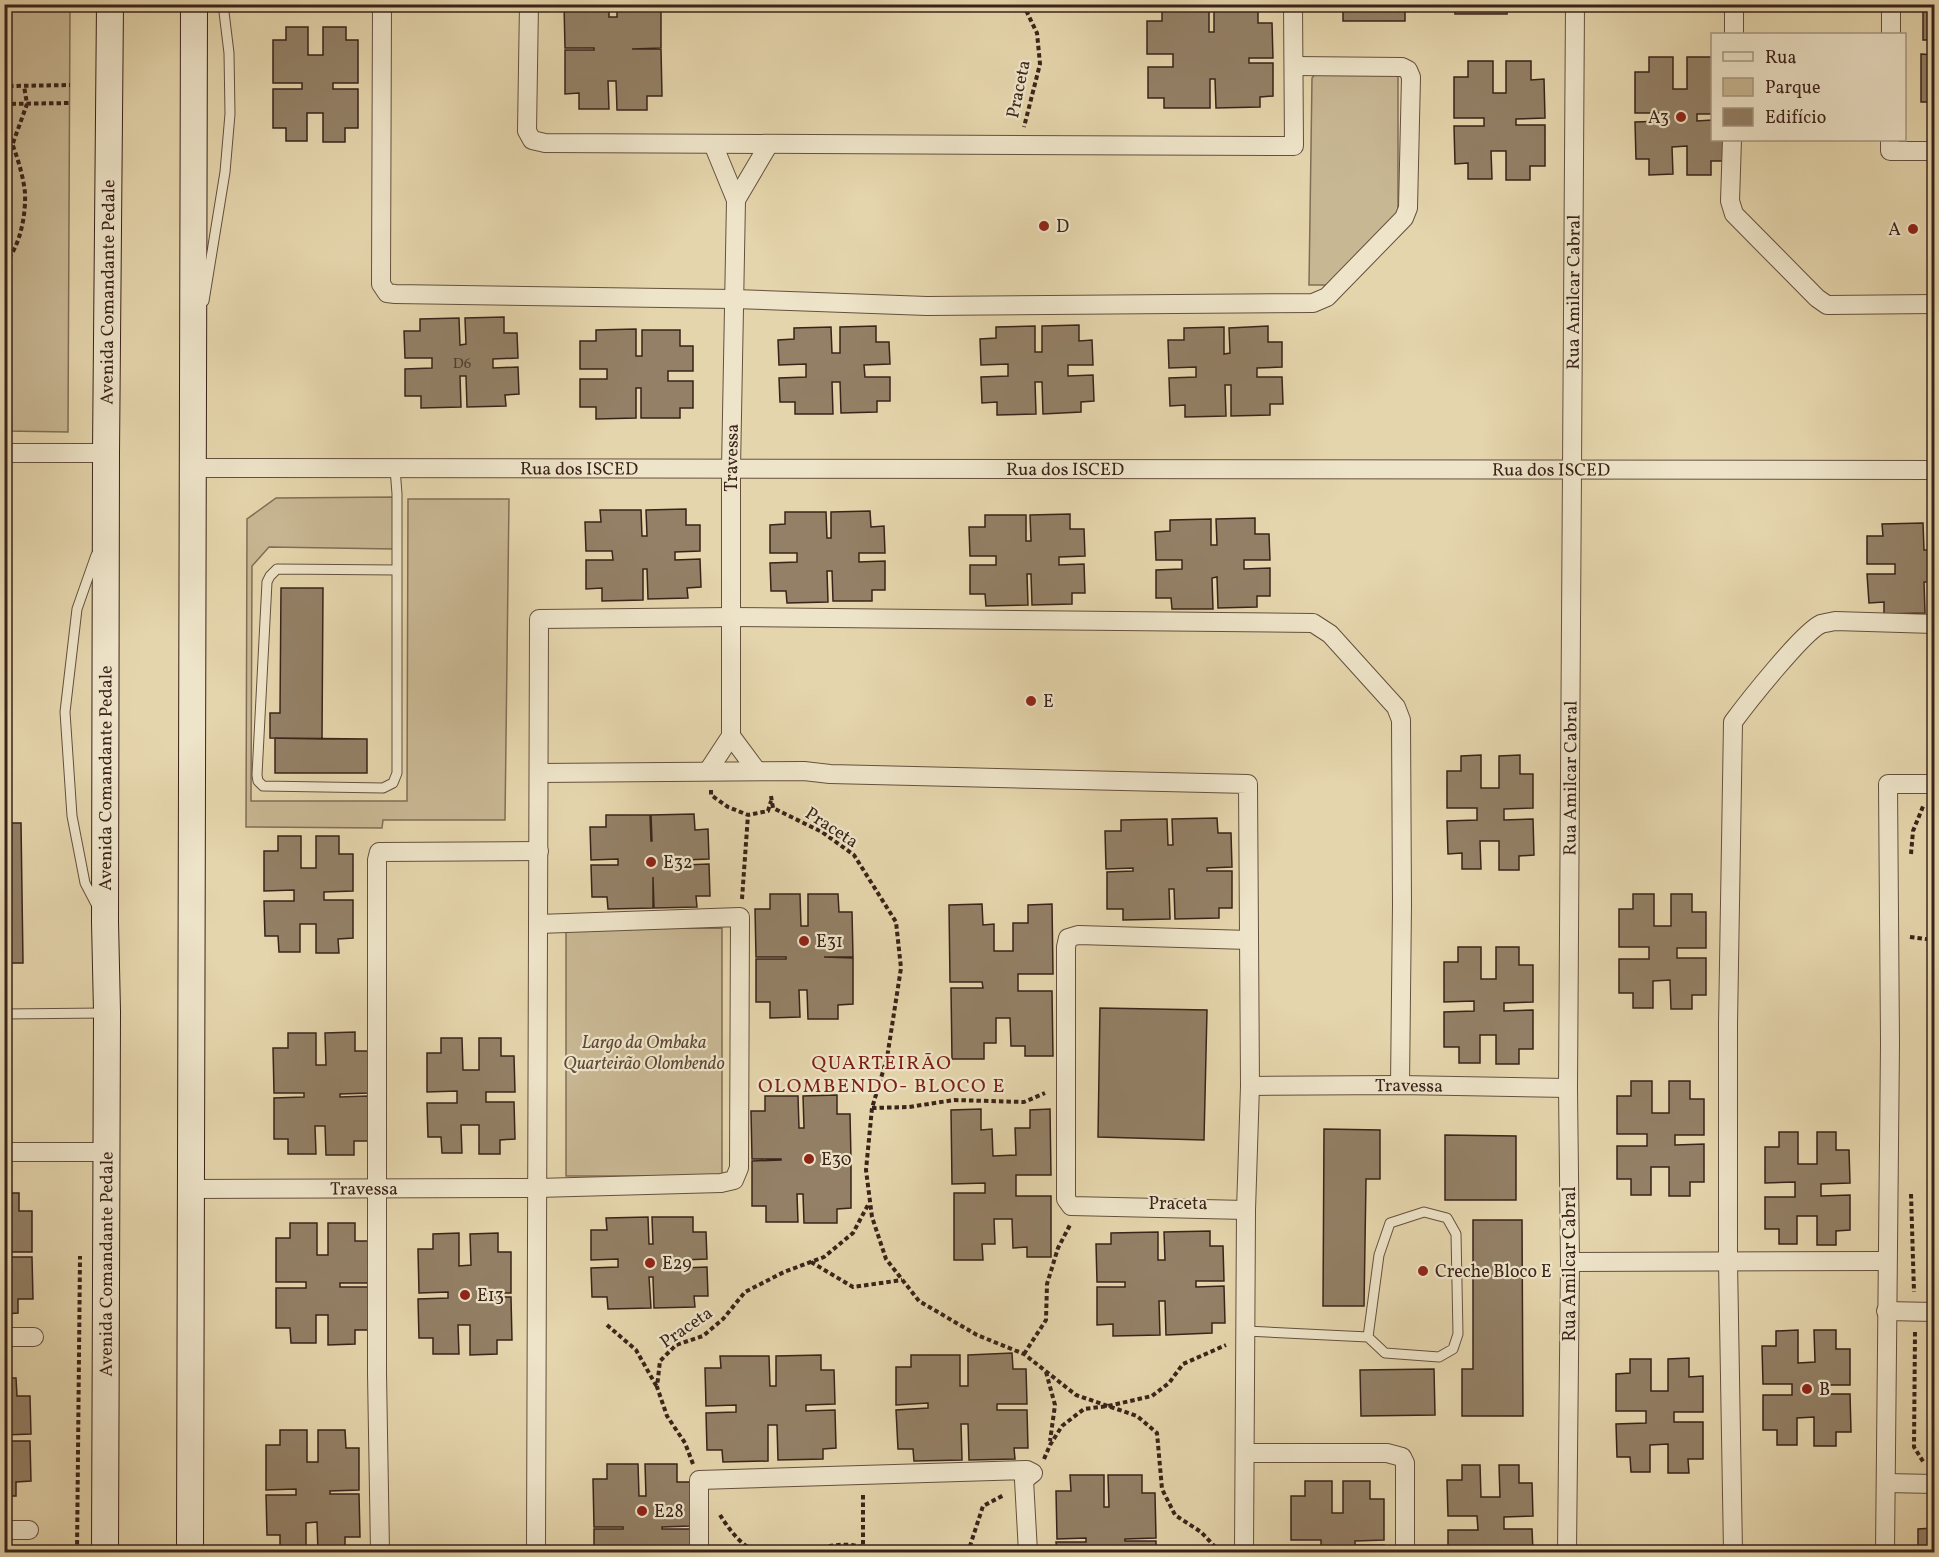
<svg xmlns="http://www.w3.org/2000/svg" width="1939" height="1557" viewBox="0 0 1939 1557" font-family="Vollkorn,serif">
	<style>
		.green { fill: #c8b793; stroke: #816d56; stroke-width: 1.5 }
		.building { fill: #938066; stroke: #3a231a; stroke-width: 1.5 }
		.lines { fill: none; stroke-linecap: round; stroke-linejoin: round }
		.lane-casing { stroke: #65503e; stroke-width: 11 }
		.street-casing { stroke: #65503e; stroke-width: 20 }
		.secondary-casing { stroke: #3a231a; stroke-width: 28 }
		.path { stroke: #3a231a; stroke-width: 4; stroke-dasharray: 4.5 3; stroke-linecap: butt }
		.lane { stroke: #eee4c9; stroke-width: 9 }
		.street { stroke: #eee4c9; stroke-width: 18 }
		.secondary { stroke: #eee4c9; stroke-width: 26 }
		.poi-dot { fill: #8f2418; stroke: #eee4c9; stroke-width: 2 }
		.labels { text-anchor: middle; stroke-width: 4.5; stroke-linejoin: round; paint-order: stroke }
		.number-label { font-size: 15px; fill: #503a2d }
		.street-label { font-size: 18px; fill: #3a231a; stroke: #eee4c9 }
		.poi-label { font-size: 18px; fill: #3a231a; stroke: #eee4c9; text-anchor: start }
		.park-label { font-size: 18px; font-style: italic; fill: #5e4838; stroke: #eee4c9 }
		.neighbourhood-label { font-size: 20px; letter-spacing: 1.5px; fill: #7a1f14; stroke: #eee4c9 }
	</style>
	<rect width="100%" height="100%" fill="#e5d5ac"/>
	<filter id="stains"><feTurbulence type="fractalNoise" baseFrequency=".00333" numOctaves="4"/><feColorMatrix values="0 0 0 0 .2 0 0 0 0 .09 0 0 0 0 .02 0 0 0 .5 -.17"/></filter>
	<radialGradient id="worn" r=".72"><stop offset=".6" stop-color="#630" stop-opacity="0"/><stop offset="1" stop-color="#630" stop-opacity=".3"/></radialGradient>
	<path class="green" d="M5,4L70,5L68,432L5,431Z
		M1317,72L1398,74V212L1327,285H1309L1312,78Z
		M395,497L394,549L269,547L252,566L251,801H407L408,499H509L505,820H383L382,828L246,827L247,519L276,498Z
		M722,928V1176H566V929Z"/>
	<path class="building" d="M564,4H609V17H617V4H661V48L632,49H661L662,96H647V110H617L616,81H608L609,109H579V93L565,94V50H594V48H565Z
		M1343,4H1405V21H1343Z
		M1455,4H1507V14H1455Z
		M1923,4H1934V40H1923Z
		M1258,7V23H1272L1273,58H1249V63H1273V96L1260,97V107L1216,108L1215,79H1210V108H1164V98H1148V67H1173V54H1147V21H1162V9L1209,8V32H1214V8Z
		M286,27H308V55H323V27H346V40H358V83H333V89H358V128H345V142H323V113H307V141H286V128H273V89H302V83H273V40H286Z
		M1921,54L1934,55V115H1932V102H1921Z
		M1649,57H1673V89H1687V57H1712V114H1697V121L1712,120V140H1726V161H1711V175H1687V146L1672,147L1673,174L1649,175V159H1636L1635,122L1665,121V113H1635V72H1649Z
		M1468,61H1493V93H1506V61H1531V80L1544,79L1545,118L1516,119V125H1545V166H1530V180H1506V151H1491L1492,179H1468V163L1455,164L1454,126H1484V118H1454V77H1468Z
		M504,317V333H517L518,358L493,359V368L518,367L519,394L505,395L506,406L467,407L466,376H460L461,407L421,408V396H405V369L432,368V358H405L404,331H420V319L459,318L460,345L466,344L465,318Z
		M1079,325V341L1092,340L1093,365H1068V376L1093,375L1094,401L1081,402V412L1043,414L1042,382H1035L1036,414L997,415V402L982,403L981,377L1008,376V364L981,365L980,339L996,338V327L1035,326V352H1042V326Z
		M876,326V342H889L890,364L864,365L865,377H890V401H877V412L841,413L840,382H832L833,414H795V402H780L779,378L806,377V364L779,365L778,340L794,339V328L831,327L832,353H840V327Z
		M1268,326V342H1282V367L1257,368V377H1282L1283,404H1270V415L1231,416V385H1225L1226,416L1185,417V405L1170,406L1169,378L1196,377V367L1169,368L1168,340H1184V328L1224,327V354L1230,353L1229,328Z
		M636,329V356H642V330H680V346H693V371H668V381H693V408H680V418H641V388H636V418L596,419V407H580V379H607V369H580V341H596V330Z
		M686,509V525H700V551L675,552V560L700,559L701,587L687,588L688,598L648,599L647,569H643V600L602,601V588L586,589V560H613L612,551H586L585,522H601L600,510H641L642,536H647L646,510Z
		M870,511L871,527L884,526L885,553H859V562L885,561V590H872V601H833L832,571H827L828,602L787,603L786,591H771L770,563L797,562V553H770V525L785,524V512H826L827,538H831V512Z
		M1070,514V529H1084L1085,556L1059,557V565L1084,564L1085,593H1072V604L1032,605L1031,574H1027L1028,605L986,606L985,594H970V565H996V556H970L969,527H985V515H1026V541H1031L1030,515Z
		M1255,518V534H1269L1270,560H1244V569L1270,568V596H1257V607L1218,608L1217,577L1212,578L1213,609H1172L1171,598H1156V570L1182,569V560H1156L1155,532L1170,531V520L1211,519V545H1217L1216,519Z
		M1923,523L1924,550H1929L1928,523H1934V613H1930L1929,582H1924L1925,613L1884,614V602L1869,603L1867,574H1895V564H1867V536H1883L1882,524Z
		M281,588H323L322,739L270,738V713H280Z
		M275,738L367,739V773H275Z
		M1481,755V788H1499V756L1520,755V774H1533V808L1504,809V820L1533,819L1534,855L1519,856V870H1499V841H1480L1481,869H1462V853L1448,854L1447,821L1477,820V808H1447V771H1461V756Z
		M694,814L695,830L708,829L709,859L684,860V865L709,864L710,896H696L697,907L654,908L653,877V908L608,909L607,897H592L591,865H618V859L591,860L590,827H606V815H650L651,841H652L651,815Z
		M1217,818L1218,833H1231L1232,867L1207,868V871H1232V908H1219V918L1175,919L1174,889H1169L1170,919L1123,920V909H1107V872L1133,871V868L1106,869L1105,831H1121V820L1167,819L1168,845H1173L1172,819Z
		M4,823H21L23,963H4Z
		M278,836H301V868H316V836H339V854H353V891L324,892V900H353V938L338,939L339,953H316V924H300V952H279L278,936H265L264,901H294V890L264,891V851H278Z
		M770,894H800L801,926H808V894H838L839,912H852L853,957H824L853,958V1004L838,1005V1019H808L807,990H799L800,1017L770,1018V1002H756V959H786V957H756L755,909H770Z
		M1633,894H1654V926H1671V894H1692V912H1706V948H1677V958H1706V995H1692V1009H1671L1670,980L1653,981V1008H1633V993H1619V959H1649V947H1619V909H1633Z
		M982,904L983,925L994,924V951H1013V923H1028V905L1052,904L1053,974H1018V991H1052L1053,1056H1025V1046H1011L1010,1018H996V1043H984V1059H952L951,988H983L982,982H950L949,905Z
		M1458,947H1481V979H1496V947H1519V965H1533V1002L1504,1003V1011L1533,1010V1049H1519V1064H1496V1035H1480V1063H1459V1047H1444V1012L1474,1011V1001L1444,1002V962H1458Z
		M1100,1008L1207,1010L1204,1140L1098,1137Z
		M355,1032V1051H368L369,1093L340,1094V1097L368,1096L369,1141H354V1155H326L325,1126H315L316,1154H288V1139H274V1098L304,1097V1093H274L273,1048H288V1033H316V1065H326L325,1033Z
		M441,1038H462L463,1070H479V1038H501V1056H514L515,1092H486V1102H514L515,1139L500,1140V1154H479V1125H461L462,1153H442L441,1137H428L427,1103H457V1091L427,1092V1053H441Z
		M1631,1081H1652V1113H1669V1081H1690V1099H1704V1135H1675V1145L1704,1144V1182H1690V1196H1669V1167H1651V1195H1631V1179H1617V1146H1647V1134H1617V1096H1631Z
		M837,1095V1114H850L851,1159H822V1162L851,1161V1208L837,1209V1223H804L803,1194H797L798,1222H766V1206H752V1161L781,1160V1159H752L751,1111H765V1096H798L799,1128H804L803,1096Z
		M981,1109V1130L992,1129L993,1156L1016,1155L1015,1128H1030V1110L1050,1109L1051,1175H1016V1196H1051V1257H1027V1247L1013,1248L1012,1219H994L995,1244H982L983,1260H954V1193H985V1183L952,1184L951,1110Z
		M1324,1129L1380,1130V1179H1366L1364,1306H1323Z
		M1779,1132H1798V1164H1817V1132H1836V1150H1849L1850,1183L1821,1184V1196L1850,1195V1230L1836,1231V1245H1817V1216H1797V1244H1779V1229H1765V1197H1795V1182L1765,1183V1147H1779Z
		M1445,1135L1516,1136V1200H1445Z
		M4,1193H19V1211H32V1252H4Z
		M648,1217L649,1244H653L652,1217H693V1232H706L707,1259L682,1260V1268L707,1267L708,1296H694L695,1307L654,1308L653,1277H649L651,1308L608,1309L607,1297H592L591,1268L618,1267V1259L591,1260V1230H607L606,1218Z
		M1473,1220H1522L1523,1416H1462V1369H1473Z
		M290,1223H317V1255H328V1223H355V1241H369V1283H340V1287H369V1330H355V1344L328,1345V1315H316V1343H291L290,1328H276V1288H306V1282H276V1238H290Z
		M1210,1231V1246H1223L1224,1281H1196V1287L1224,1286L1225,1323H1212V1333L1166,1335L1165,1301H1159L1160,1335L1113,1336V1324L1097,1325V1287H1125V1282H1097L1096,1244H1111V1233L1158,1232V1260H1165L1164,1232Z
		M459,1233V1266L471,1265L470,1234L498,1233V1252H511V1293H483V1297H511L512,1340H497V1354L470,1355V1325H458L459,1354H433V1338H419L418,1299L448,1298V1292L419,1293L418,1249H433V1234Z
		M4,1257H32L33,1299H18V1313L4,1314Z
		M1798,1330V1363L1815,1362L1814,1330H1836V1349H1850V1385H1821L1822,1394H1850L1851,1432H1836V1446H1814V1417L1797,1418V1445H1777V1430H1763V1395H1792V1384H1763L1762,1346H1776V1331Z
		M1012,1353L1013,1369H1026L1027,1404H997V1410H1027L1028,1448H1014L1015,1459L969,1460L968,1424H961L962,1460L914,1461L913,1449H898L896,1410L928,1408V1403L896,1405V1367H911V1355H960V1386H968V1355Z
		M821,1355V1370H834L835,1404L806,1405V1411L835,1410L836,1448L823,1449V1459L778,1460L777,1425H768V1461L723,1462L722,1450H707L706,1413L736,1412V1405L706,1406L705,1368H721L720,1356H769L770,1386H776V1356Z
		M1689,1358V1377L1703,1376V1412H1674V1422H1703V1459H1688L1689,1473H1668V1444L1650,1445V1472H1631L1630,1457H1617L1616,1424L1646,1423V1411H1616V1374L1630,1373V1359H1651V1391H1668V1359Z
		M1434,1369L1435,1415L1361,1416L1360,1370Z
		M4,1378H16L17,1396H30L31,1434L4,1435Z
		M280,1430H307V1462H318V1430H345L346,1448H359V1490L330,1491V1494H359L360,1537H345V1551L318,1552L317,1522L306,1523V1551H280V1535H267L266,1495H296V1489L266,1490V1445H280Z
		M4,1441H30L31,1481L16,1482V1496H4Z
		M607,1464H638L639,1496H646L645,1464H677V1482H690V1526L662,1527V1529H691V1552H594V1529H623V1527H594L593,1479H607Z
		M1462,1465H1480L1481,1497H1500L1499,1465H1519V1483H1532L1533,1516L1504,1517V1529H1532L1533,1552H1499V1549H1479V1552H1448V1530H1478L1477,1516H1448L1447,1480H1462Z
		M1070,1475H1104V1507H1109L1108,1475H1142V1493H1155L1156,1538L1125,1539V1541H1156V1552H1057L1056,1542H1086V1538L1057,1539L1056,1491H1071Z
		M1305,1481H1332V1513H1343V1481H1370V1499H1384V1540L1355,1541V1545H1384V1552H1291V1546H1321V1540H1291V1496H1305Z
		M1933,1516H1934V1552H1918V1529L1933,1528Z"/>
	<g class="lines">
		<defs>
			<path id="lane" d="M204,301L225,172L230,114L229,53L223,4
				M395,468L397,494V773L393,783L383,788L263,786L258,781L257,775L267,582L270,576L277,569L397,570
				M96,555L77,609L65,712L72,816L85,883L98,908
				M4,1014L104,1013
				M1424,1212L1447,1218L1456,1234L1458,1334L1453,1349L1439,1357L1385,1353L1368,1337L1379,1255L1390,1223Z
				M1246,1331L1368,1337"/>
			<g id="street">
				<path d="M382,4L381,284L387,293L395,294L734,299L927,306L1313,303L1327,297L1404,218L1408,208L1411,77L1408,70L1402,67L1294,66"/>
				<path d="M529,4L527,131L532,140L545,143L1294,146L1293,4"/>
				<path d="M1734,34V4"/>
				<path d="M1891,34V4"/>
				<path d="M1732,140L1730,201L1734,214L1817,298L1827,305L1934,304"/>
				<path d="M1890,140V151H1934"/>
				<path d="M713,144L736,200"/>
				<path d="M4,453H106"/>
				<path id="s1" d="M193,468L1934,470"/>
				<path d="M708,771L731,736"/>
				<path id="s2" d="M757,771L731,736V469L736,200L769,144"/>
				<path d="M539,773L804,771L830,774L1248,784L1250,1086L1246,1210L1244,1552"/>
				<path id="s3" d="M1250,1086L1400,1085L1568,1088"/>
				<path d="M4,1152H106"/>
				<path id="s4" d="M192,1189L537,1188L721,1183L734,1180L739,1168L740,917L538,924"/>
				<path d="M1246,1210L1071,1206L1066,1199V947L1068,938L1078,935L1249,940"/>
				<path d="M1570,1262L1886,1261"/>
				<path d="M1886,1311L1934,1312"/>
				<path d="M4,1337H34"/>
				<path d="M1246,1453H1387L1402,1457L1405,1463V1552"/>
				<path d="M1886,1483L1934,1484"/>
				<path d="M4,1530H29"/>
				<path d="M380,1552L377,1373V860L379,852L539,851"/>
				<path d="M536,1552L539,619L732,617L1313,623L1330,634L1396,707L1401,720L1402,904L1400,1085"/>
				<path d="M699,1552V1480L1027,1470L1033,1473L1024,1480L1028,1552"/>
				<path id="s5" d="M1567,1552L1570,1262L1568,1088L1575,4"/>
				<path d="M1733,1552L1728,1261V1024L1733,722C1747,703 1803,632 1821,624C1825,623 1830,622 1835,621L1934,624"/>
				<path d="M1885,1552L1890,1043L1888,784H1934"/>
			</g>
			<g id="secondary">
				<path id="s6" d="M105,1552L107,1012L105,922L106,453L110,4"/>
				<path d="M190,1552L194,4"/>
			</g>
		</defs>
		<use href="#lane" class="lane-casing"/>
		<use href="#street" class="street-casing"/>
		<use href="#secondary" class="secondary-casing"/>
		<path class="path" d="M1023,4L1037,33L1040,64L1024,127
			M4,19L12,4
			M4,70L9,86L4,92
			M9,86L70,85
			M4,104L71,103
			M4,125C13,143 23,172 25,193C26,215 20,248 4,264
			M13,143L27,104L24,86
			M711,790V795L728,807L748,815L768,811L771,801
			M771,796L773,808L822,832L854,855L896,922L901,968L887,1058L872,1108L866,1170L872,1217L886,1259L919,1301L977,1335L1024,1354L1076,1395L1137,1416L1157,1433L1162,1489L1175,1515L1201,1532L1220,1552
			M1911,854L1913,831L1924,804
			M742,899L748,815
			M1910,937L1934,940
			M872,1108L909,1107L954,1100L1024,1102L1045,1093
			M1911,1194L1914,1292
			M811,1262L853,1287L902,1280
			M607,1325L636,1350L657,1387
			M1915,1332L1914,1447L1924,1463
			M1024,1354L1046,1320L1047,1284L1058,1248L1070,1225
			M1046,1372L1055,1405L1050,1441
			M1044,1459L1050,1445L1062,1426L1084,1409L1108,1406L1152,1396L1169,1383L1183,1364L1226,1345
			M693,1464L685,1443L667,1416L657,1387L660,1361L676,1345L703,1336L723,1319L745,1292L784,1272L824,1257L853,1233L869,1203
			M720,1515C729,1529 742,1548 759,1552
			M77,1552L80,1256
			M807,1552C827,1545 854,1540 872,1552
			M863,1552V1494
			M965,1552L969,1549L983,1506L1004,1495"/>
		<use href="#lane" class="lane"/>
		<use href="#street" class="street"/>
		<use href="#secondary" class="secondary"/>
	</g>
	<g class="poi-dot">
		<circle cx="1681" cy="117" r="6"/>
		<circle cx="1044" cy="226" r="6"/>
		<circle cx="1913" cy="229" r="6"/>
		<circle cx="1031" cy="701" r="6"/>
		<circle cx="651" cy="862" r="6"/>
		<circle cx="804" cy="941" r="6"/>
		<circle cx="809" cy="1159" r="6"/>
		<circle cx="650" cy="1263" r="6"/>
		<circle cx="1423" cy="1271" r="6"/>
		<circle cx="465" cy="1295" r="6"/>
		<circle cx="1807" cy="1389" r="6"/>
		<circle cx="642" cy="1511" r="6"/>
	</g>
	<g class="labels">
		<g class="number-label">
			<text x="462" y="368">D6</text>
		</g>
		<g class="street-label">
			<text transform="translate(1018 89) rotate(-78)" y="6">Praceta</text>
			<text dy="6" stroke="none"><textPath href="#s6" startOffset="1260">Avenida Comandante Pedale</textPath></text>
			<text dy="6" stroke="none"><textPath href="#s5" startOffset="1260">Rua Amilcar Cabral</textPath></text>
			<text dy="6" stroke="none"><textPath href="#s2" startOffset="322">Travessa</textPath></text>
			<text dy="6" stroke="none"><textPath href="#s1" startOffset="386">Rua dos ISCED</textPath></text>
			<text dy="6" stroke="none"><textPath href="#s1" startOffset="872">Rua dos ISCED</textPath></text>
			<text dy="6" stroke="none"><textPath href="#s1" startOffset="1358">Rua dos ISCED</textPath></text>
			<text dy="6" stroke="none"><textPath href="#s6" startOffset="774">Avenida Comandante Pedale</textPath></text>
			<text dy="6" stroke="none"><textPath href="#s5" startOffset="774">Rua Amilcar Cabral</textPath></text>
			<text transform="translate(832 827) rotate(33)" y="6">Praceta</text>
			<text dy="6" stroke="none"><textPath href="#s3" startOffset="159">Travessa</textPath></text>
			<text dy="6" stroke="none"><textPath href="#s4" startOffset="172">Travessa</textPath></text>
			<text x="1178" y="1209">Praceta</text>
			<text dy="6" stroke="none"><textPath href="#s6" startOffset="288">Avenida Comandante Pedale</textPath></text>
			<text transform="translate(1569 1264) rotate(-90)" y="6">Rua Amilcar Cabral</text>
			<text transform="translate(686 1327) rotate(-34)" y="6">Praceta</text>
		</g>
		<g class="poi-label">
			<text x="1669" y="123" text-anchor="end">A3</text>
			<text x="1056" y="232">D</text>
			<text x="1901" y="235" text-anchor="end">A</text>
			<text x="1043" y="707">E</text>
			<text x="663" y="868">E32</text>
			<text x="816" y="947">E31</text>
			<text x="821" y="1165">E30</text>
			<text x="662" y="1269">E29</text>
			<text x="1435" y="1277">Creche Bloco E</text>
			<text x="477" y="1301">E13</text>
			<text x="1819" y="1395">B</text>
			<text x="654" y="1517">E28</text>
		</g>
		<g class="park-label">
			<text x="644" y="1048">Largo da Ombaka<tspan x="644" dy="21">Quarteirão Olombendo</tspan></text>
		</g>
		<g class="neighbourhood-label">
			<text x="882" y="1069">QUARTEIRÃO<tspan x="882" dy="23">OLOMBENDO- BLOCO E</tspan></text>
		</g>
	</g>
	<rect width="1939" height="1557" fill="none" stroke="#e5d5ac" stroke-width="24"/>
	<rect x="6" y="6" width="1927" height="1545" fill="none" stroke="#3a231a" stroke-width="3"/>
	<rect x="12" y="12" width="1915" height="1533" fill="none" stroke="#3a231a" stroke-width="1.5"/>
	<rect x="1711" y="33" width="195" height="108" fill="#eee4c9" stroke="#a69783" stroke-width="1.5"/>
	<rect x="1723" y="52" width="30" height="9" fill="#eee4c9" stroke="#a69783" stroke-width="1.5"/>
	<text x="1765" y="63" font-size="18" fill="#3a231a">Rua</text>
	<rect x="1723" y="78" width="30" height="18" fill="#c8b793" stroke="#a69783" stroke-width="1.5"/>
	<text x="1765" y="93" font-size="18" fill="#3a231a">Parque</text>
	<rect x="1723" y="108" width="30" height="18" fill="#938066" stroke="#a69783" stroke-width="1.5"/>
	<text x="1765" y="123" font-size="18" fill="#3a231a">Edifício</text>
	<rect width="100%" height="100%" filter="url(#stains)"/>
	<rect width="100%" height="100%" fill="url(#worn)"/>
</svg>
